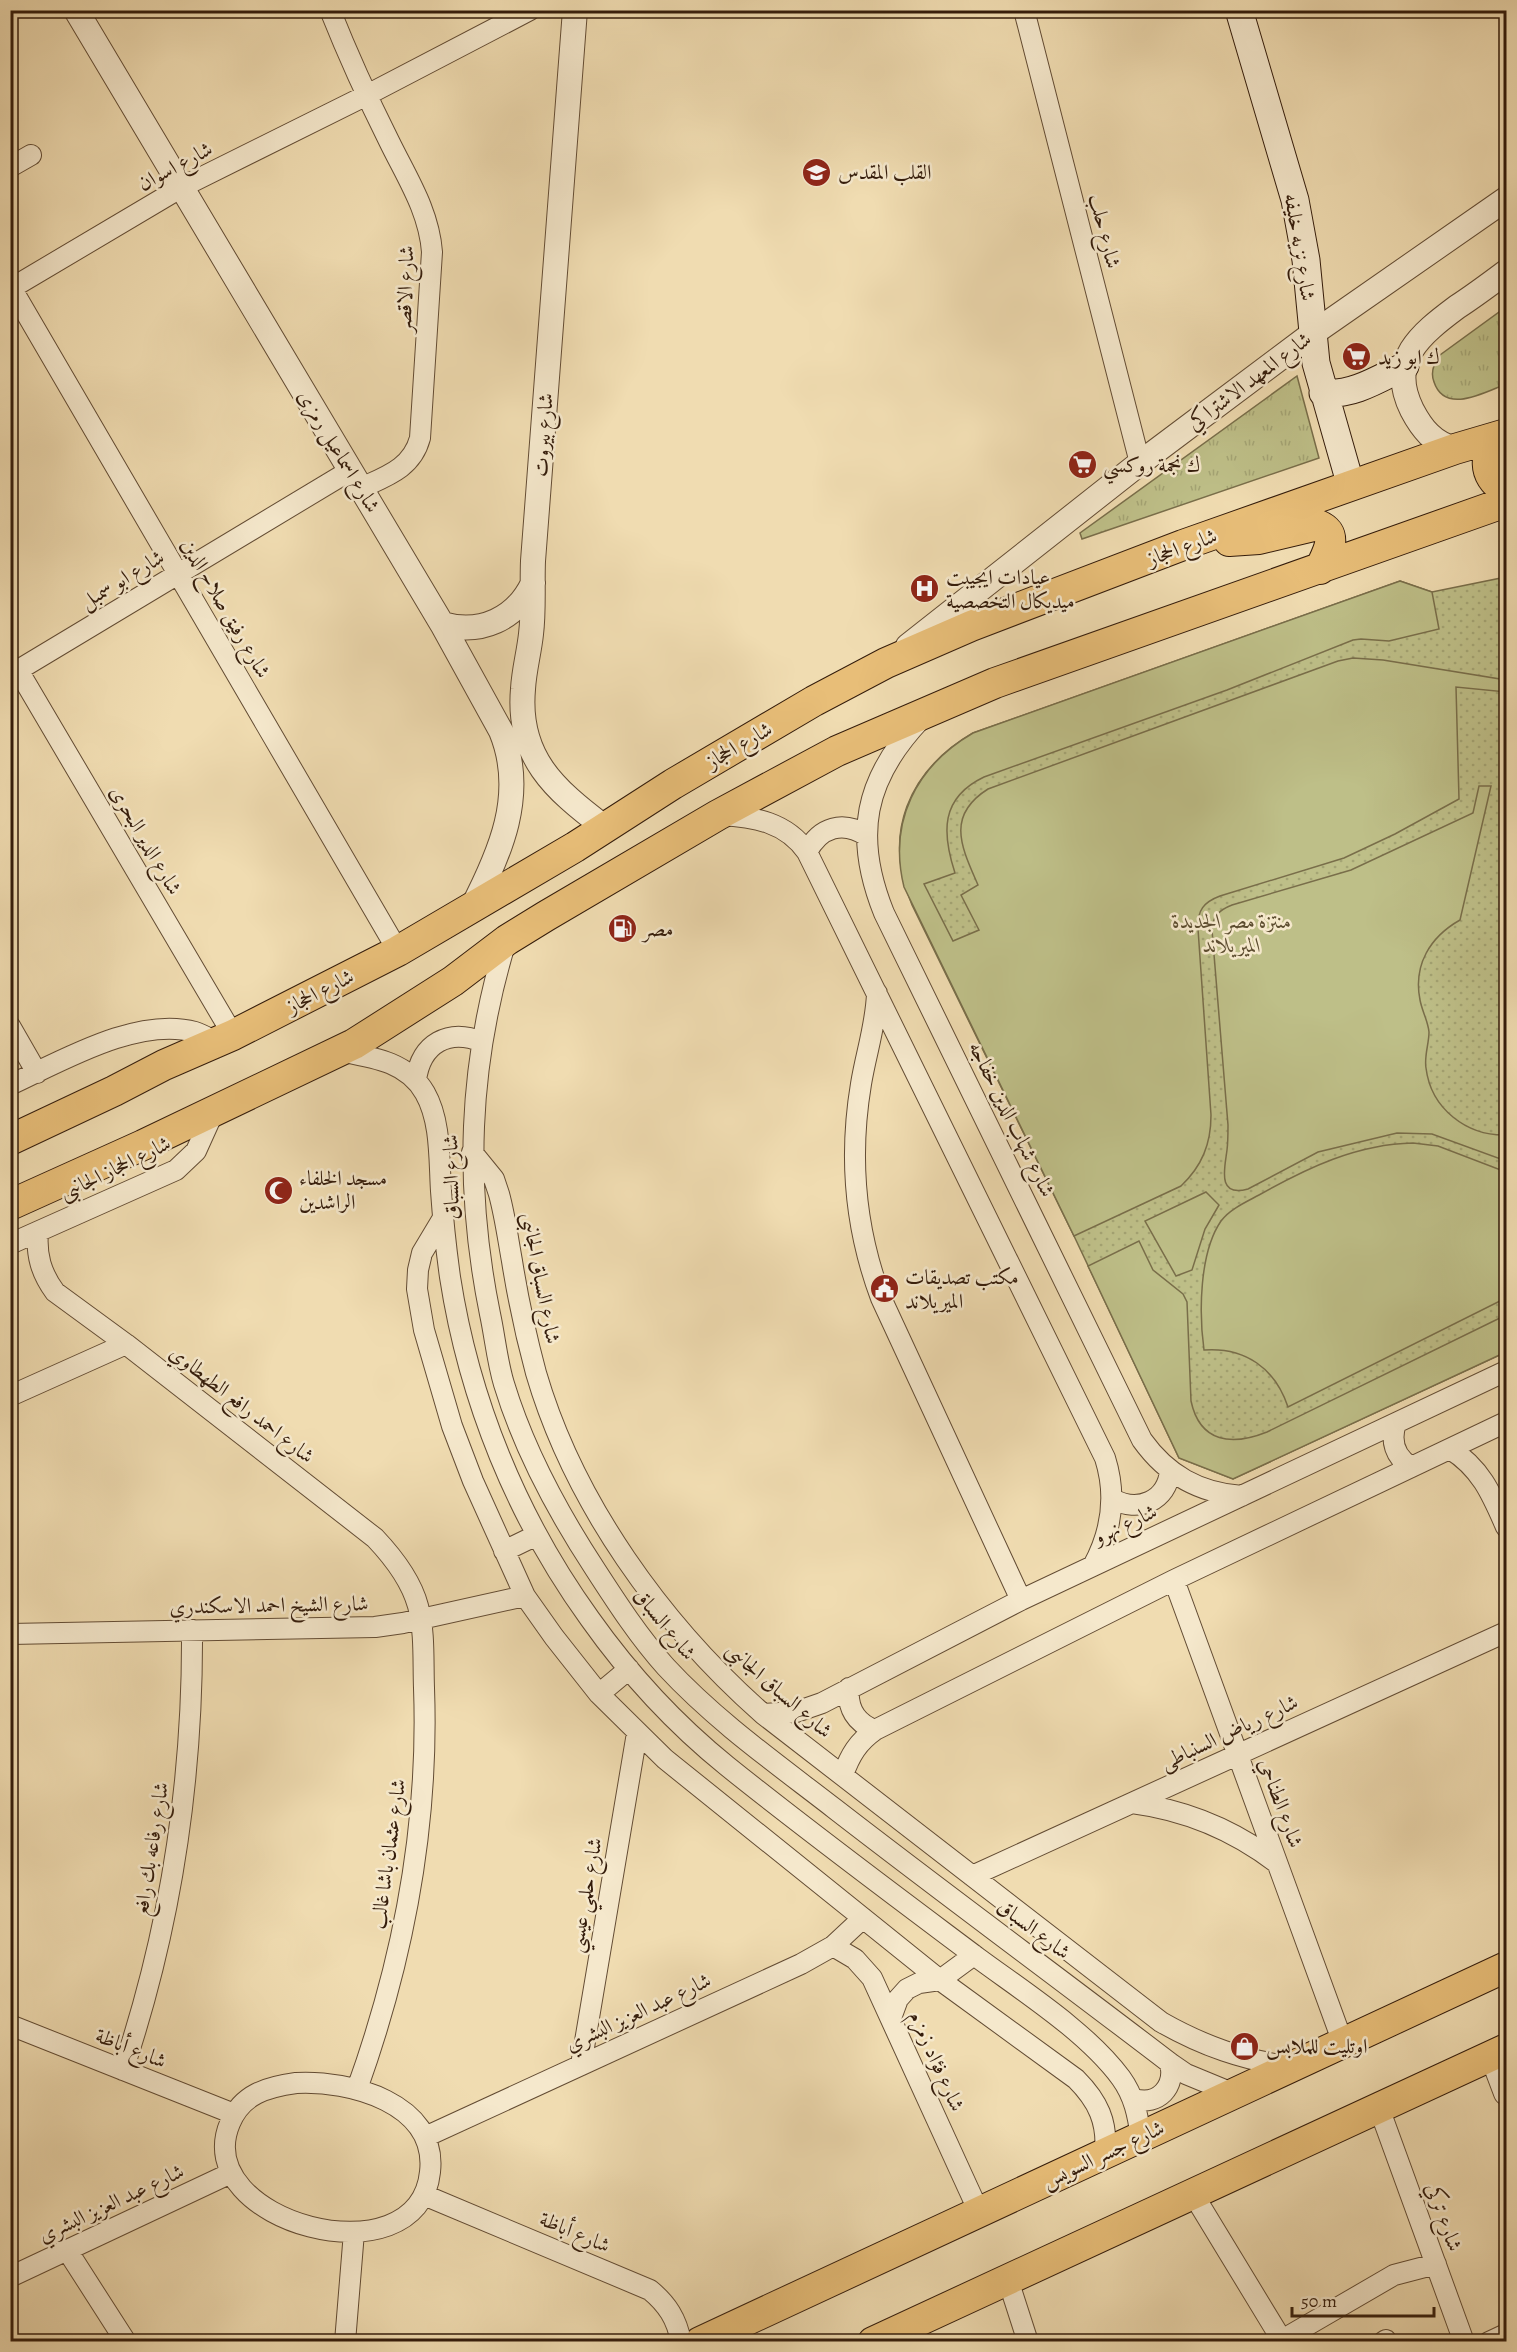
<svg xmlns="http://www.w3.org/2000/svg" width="1517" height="2352" viewBox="0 0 1517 2352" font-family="Alegreya,Amiri,serif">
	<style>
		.grass { fill: url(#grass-tufts); stroke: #796e4a; stroke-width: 1.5 }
		.park { fill: url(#park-dots); stroke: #796e4a; stroke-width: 1.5 }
		.garden { fill: #bebf88; stroke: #796e4a; stroke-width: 1.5 }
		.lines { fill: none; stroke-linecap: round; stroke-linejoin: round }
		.minor-casing { stroke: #634c34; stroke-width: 22 }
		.tertiary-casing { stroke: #634c34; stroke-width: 26 }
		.secondary-casing { stroke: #341c0b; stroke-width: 29 }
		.primary-casing { stroke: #341c0b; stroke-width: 32 }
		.minor { stroke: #f5e8cc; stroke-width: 20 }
		.tertiary { stroke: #f5e8cc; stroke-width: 24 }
		.secondary { stroke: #f5e8cc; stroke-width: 27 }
		.primary { stroke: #e8be78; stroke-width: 30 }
		.labels { text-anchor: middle; stroke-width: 5; stroke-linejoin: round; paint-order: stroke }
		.street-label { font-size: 21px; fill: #341c0b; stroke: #f5e8cc }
		.poi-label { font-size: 21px; fill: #341c0b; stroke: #f5e8cc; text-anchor: start }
		.park-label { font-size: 21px; font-style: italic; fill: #5d4d30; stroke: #f5e8cc }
	</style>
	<defs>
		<pattern id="grass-tufts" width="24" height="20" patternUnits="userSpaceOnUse" patternTransform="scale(1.5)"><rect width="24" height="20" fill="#bebf88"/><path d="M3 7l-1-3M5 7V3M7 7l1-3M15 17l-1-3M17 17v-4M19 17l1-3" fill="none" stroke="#a4a474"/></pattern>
		<pattern id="park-dots" width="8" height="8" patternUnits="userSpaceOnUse" patternTransform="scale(1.5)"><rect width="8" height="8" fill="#bebf88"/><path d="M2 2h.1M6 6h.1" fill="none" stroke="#a4a474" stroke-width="1.8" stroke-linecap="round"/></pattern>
	</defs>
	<rect width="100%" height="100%" fill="#f0dcb1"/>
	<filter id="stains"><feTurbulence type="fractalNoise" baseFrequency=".00333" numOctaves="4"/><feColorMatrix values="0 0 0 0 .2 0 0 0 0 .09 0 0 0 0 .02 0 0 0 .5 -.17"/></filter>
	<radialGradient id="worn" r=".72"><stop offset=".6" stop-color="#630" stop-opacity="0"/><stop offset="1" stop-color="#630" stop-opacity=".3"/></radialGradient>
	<path class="grass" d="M1506,307V384C1485,392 1445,415 1434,382C1430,372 1434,363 1440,355Z
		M1297,376L1319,458L1082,539L1080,533Z"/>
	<path class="park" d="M1506,577V1352L1233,1479L1179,1458L1074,1236L912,905C882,834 908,771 973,733L1400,581L1432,592Z"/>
	<path class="garden" d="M1400,581L1432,592L1439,629L1389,641L1361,639L1353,640L1227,690L984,777C940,798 942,833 955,873L924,884L953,941L979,930L961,895L978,885C962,848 945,816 988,789L1338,661L1353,658L1383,660L1506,680V692L1456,687L1459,799L1395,834L1344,858L1220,896C1204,902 1197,910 1198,929L1211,1115C1211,1144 1202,1166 1181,1186L1074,1236L904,887C888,822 916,766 973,733Z
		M1479,786H1491L1460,920C1430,937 1413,965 1420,1000C1422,1011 1428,1021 1429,1032C1429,1044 1424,1056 1426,1068C1431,1109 1467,1136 1506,1135V1161L1432,1134L1397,1133L1318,1152L1248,1189C1216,1198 1225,1167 1227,1150C1228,1142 1228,1133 1228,1125L1212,930C1212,917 1219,910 1232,905L1351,870L1473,813Z
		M1413,1143L1438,1146L1506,1172V1298L1288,1407C1275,1368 1245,1347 1204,1350C1199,1314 1199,1253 1221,1221C1230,1209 1246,1202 1259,1195C1307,1168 1357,1144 1413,1143Z
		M1206,1192L1219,1205L1205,1229L1192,1270L1176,1276L1145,1221Z
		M1139,1241L1153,1270L1183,1294L1187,1302L1191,1401C1200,1443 1232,1446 1267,1432L1506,1315V1352L1233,1479L1179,1458L1088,1266Z"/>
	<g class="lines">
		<defs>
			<path id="minor" d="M330,10C348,55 368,99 389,141C407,178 429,211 432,252L420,438C412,468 387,476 361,488
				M1024,10L1140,463
				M10,167L31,155
				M10,289L182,187L367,95L530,10
				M12,289L398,951
				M18,670L233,1035
				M10,675L351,470
				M921,719C864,779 853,836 884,913L1142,1440C1167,1475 1199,1493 1242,1496
				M720,815C755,817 786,822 807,852L1105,1458C1117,1496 1112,1531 1093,1566
				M807,852C820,827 843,820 867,836
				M506,941C468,1066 464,1186 490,1314C495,1337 497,1361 504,1384C524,1450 557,1511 595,1569C617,1603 639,1637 666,1667C716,1721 777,1764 835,1809C946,1895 1059,1978 1170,2063L1186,2074L1232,2093
				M877,993C876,1025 866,1053 861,1084C849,1156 855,1229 881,1298L1021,1600
				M10,1026L37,1073
				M338,1051C371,1057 407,1061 425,1093C441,1121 439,1159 441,1191C443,1220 446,1248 450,1277C469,1400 517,1518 590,1619C629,1674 675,1724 727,1766C809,1832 894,1895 978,1958C1024,1992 1087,2032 1121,2078C1134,2096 1138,2115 1141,2138
				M416,1080C421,1043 449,1028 482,1042
				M10,1085C62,1061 138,1016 195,1032C202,1034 210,1039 216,1042
				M472,1152L494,1179L499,1194C505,1216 508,1239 512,1261C518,1299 526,1336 536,1373C574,1503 662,1625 763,1714L1161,2022C1205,2047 1242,2059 1291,2067
				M443,1218L422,1253L418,1270L417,1289L424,1330L452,1426L473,1481L525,1596L554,1637L599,1694L665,1759L940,1980L1076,2079C1098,2101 1108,2122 1105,2154
				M38,1232C36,1255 41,1273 55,1292L126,1344L375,1538C393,1557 411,1580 418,1606C425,1632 423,1661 424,1688C429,1824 403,1961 357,2089
				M10,1244L176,1170L196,1151L215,1109
				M10,1396L126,1344
				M1396,1423C1390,1441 1395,1457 1411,1467
				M1450,1449C1481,1468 1492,1495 1506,1527
				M1113,1499C1138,1513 1167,1501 1170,1471
				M504,1551L537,1535
				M1174,1580L1343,2043
				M10,1634L375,1627L403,1623L525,1596
				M849,1688C847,1708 856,1723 875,1730
				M599,1694L629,1669
				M763,1714L796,1712L822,1703L1021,1600L1506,1371
				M843,1775C850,1755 858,1742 875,1730L1174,1580L1506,1422
				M1132,1803C1186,1810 1234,1830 1277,1863
				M972,1876L1506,1632
				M833,1946L855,1959L872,1978L979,2212
				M891,2018L898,1999L907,1989L919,1983L940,1980L974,1955
				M10,2025L234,2114
				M581,2065L637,1733
				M123,2070C171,1927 193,1782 192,1630
				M296,2083C349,2080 438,2103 430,2172C419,2284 188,2222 230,2123C242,2094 267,2087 296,2083Z
				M1134,2099C1158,2106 1176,2087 1170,2063
				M1379,2108L1464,2342
				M425,2137L801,1964L833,1946L863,1918
				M1193,2194L1283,2342
				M424,2195L650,2290C667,2304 677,2319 681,2342
				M67,2250L126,2342
				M10,2277L231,2173
				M1008,2280L1028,2342
				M1282,2340L1394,2275L1436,2264
				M345,2342L354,2232
				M1383,2342L1386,2340
				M1489,2342L1506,2334"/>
			<path id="tertiary" d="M76,10L442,624L501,731C527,794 500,854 471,910
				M575,10L533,561C532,585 534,610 531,634C529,653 524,670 523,689C517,757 554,789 604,827
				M1455,449C1433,443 1422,429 1412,410C1387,360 1421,334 1457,307C1474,296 1490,284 1506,272
				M442,624C481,635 516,619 533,583
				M908,646L1140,463L1312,334L1506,199
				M1492,2056L1506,2093"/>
			<path id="secondary" d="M1239,10L1295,200L1306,260L1316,363L1351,486
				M1323,393C1353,396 1380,378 1405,366"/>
			<path id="primary" d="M1504,435C1482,453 1482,475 1506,491
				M1229,541L1259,539L1318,525C1340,534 1327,553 1320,569
				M10,1140L114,1091L164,1065L233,1035L398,951L575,847L673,784L814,701L886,663L971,626L1183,545L1455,449L1506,434
				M10,1205L143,1145L354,1044L453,981L507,940L546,916L718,815L837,751L995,683L1506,502
				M700,2342L1506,1967
				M873,2342L1506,2049"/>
		</defs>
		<use href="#minor" class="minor-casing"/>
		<use href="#tertiary" class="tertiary-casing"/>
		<use href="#secondary" class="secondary-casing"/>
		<use href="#primary" class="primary-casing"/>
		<use href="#minor" class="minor"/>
		<use href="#tertiary" class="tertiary"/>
		<use href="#secondary" class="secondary"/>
		<use href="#primary" class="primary"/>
	</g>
	<defs>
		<symbol id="school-disc" viewBox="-11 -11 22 22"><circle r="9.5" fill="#8f2418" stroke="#f5e8cc"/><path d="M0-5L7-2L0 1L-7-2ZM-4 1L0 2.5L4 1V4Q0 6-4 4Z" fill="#fff"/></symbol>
		<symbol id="supermarket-disc" viewBox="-11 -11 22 22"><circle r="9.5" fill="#8f2418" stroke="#f5e8cc"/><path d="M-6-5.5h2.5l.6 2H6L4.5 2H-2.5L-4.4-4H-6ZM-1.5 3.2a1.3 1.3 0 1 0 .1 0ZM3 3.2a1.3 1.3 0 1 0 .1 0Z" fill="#fff"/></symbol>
		<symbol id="hospital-disc" viewBox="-11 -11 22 22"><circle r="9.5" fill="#8f2418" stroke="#f5e8cc"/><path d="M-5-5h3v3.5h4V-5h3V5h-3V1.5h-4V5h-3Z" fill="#fff"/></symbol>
		<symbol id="fuel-disc" viewBox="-11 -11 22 22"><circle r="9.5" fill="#8f2418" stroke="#f5e8cc"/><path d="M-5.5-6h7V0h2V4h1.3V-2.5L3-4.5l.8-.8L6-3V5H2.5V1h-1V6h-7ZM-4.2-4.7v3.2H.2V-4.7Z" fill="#fff"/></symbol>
		<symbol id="mosque-disc" viewBox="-11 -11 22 22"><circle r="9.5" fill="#8f2418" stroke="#f5e8cc"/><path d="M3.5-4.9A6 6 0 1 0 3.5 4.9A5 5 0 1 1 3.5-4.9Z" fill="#fff"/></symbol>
		<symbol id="civic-disc" viewBox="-11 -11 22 22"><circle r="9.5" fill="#8f2418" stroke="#f5e8cc"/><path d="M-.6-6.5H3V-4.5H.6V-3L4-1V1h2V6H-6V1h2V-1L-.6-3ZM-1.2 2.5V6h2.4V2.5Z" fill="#fff"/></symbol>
		<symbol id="shop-disc" viewBox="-11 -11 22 22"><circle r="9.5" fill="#8f2418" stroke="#f5e8cc"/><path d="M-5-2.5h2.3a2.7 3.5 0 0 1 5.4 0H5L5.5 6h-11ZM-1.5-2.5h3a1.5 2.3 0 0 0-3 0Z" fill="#fff"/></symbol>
	</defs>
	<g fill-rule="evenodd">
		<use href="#school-disc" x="800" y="156" width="33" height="33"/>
		<use href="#supermarket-disc" x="1340" y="340" width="33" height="33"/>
		<use href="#supermarket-disc" x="1066" y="448" width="33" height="33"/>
		<use href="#hospital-disc" x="908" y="572" width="33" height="33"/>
		<use href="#fuel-disc" x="606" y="912" width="33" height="33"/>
		<use href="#mosque-disc" x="262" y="1174" width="33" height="33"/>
		<use href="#civic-disc" x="868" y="1272" width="33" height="33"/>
		<use href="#shop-disc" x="1228" y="2030" width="33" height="33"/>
	</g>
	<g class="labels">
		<g class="street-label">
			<text transform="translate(175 166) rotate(-28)" y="7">شارع اسوان</text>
			<text transform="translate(1105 231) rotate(76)" y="7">شارع حلب</text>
			<text transform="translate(1300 247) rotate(81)" y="7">شارع نزيه خليفه</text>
			<text transform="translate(405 289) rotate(-88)" y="7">شارع الاقصر</text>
			<text transform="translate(1249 381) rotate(-37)" y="7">شارع المعهد الاشتراكي</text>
			<text transform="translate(543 435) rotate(-86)" y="7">شارع بيروت</text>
			<text transform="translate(339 451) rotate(59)" y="7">شارع اسماعيل رمزى</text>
			<text transform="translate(1182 547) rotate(-20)" y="7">شارع الحجاز</text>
			<text transform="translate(122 579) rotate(-31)" y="7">شارع ابو سمبل</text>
			<text transform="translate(226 608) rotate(60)" y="7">شارع رفيق صلاح الدين</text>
			<text transform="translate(739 745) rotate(-30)" y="7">شارع الحجاز</text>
			<text transform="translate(146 840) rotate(60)" y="7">شارع الدير البحرى</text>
			<text transform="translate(320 991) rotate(-27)" y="7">شارع الحجاز</text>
			<text transform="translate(1012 1119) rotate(64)" y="7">شارع شهاب الدين خفاجه</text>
			<text transform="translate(115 1168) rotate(-26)" y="7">شارع الحجاز الجانبى</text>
			<text transform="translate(451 1177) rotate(-91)" y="7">شارع السباق</text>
			<text transform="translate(541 1278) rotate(79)" y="7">شارع السباق الجانبى</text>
			<text transform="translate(242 1404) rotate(38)" y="7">شارع احمد رافع الطهطاوي</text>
			<text transform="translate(1125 1524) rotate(-25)" y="7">شارع نهرو</text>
			<text transform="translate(269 1605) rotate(-1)" y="7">شارع الشيخ احمد الاسكندري</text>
			<text transform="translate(665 1624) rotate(51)" y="7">شارع السباق</text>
			<text transform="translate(779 1690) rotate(41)" y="7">شارع السباق الجانبى</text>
			<text transform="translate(1229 1732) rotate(-25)" y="7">شارع رياض السنباطى</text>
			<text transform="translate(1281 1803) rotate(70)" y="7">شارع الطناحي</text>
			<text transform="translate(151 1849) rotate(-81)" y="7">شارع رفاعه بك رافع</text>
			<text transform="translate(388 1854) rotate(-82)" y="7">شارع عثمان باشا غالب</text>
			<text transform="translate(585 1895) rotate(-80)" y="7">شارع حلمي عيسي</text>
			<text transform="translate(1034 1929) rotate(37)" y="7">شارع السباق</text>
			<text transform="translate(638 2012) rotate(-25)" y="7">شارع عبد العزيز البشري</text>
			<text transform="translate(131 2048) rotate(22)" y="7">شارع أباظة</text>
			<text transform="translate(937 2061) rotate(66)" y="7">شارع فؤاد زمزم</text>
			<text transform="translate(1103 2154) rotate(-25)" y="7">شارع جسر السويس</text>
			<text transform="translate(111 2203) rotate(-25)" y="7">شارع عبد العزيز البشري</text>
			<text transform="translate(1444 2217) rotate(70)" y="7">شارع تركي</text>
			<text transform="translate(575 2232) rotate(23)" y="7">شارع أباظة</text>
		</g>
		<g class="poi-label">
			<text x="838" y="179">القلب المقدس</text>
			<text x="1378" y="364">ك ابو زيد</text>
			<text x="1103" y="472">ك نجمة روكسي</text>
			<text x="946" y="584">عيادات ايجيبت<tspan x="946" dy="24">ميديكال التخصصية</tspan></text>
			<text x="643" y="936">مصر</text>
			<text x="299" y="1185">مسجد الخلفاء<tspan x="299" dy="24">الراشدين</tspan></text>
			<text x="905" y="1284">مكتب تصديقات<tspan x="905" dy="24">الميريلاند</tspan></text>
			<text x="1266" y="2053">اوتليت للملابس</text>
		</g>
		<g class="park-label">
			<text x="1232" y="928">منتزة مصر الجديدة<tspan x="1232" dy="24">الميريلاند</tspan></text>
		</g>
	</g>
	<rect width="1517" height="2352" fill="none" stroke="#f0dcb1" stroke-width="36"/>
	<rect x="12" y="12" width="1493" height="2328" fill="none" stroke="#341c0b" stroke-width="3"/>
	<rect x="18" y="18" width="1481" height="2316" fill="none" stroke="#341c0b" stroke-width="1.5"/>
	<path d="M1292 2307v9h142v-9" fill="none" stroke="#341c0b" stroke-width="3"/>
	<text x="1301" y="2307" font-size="18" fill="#341c0b" stroke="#f5e8cc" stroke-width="4.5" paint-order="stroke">50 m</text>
	<rect width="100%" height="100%" filter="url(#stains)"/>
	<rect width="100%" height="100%" fill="url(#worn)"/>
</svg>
